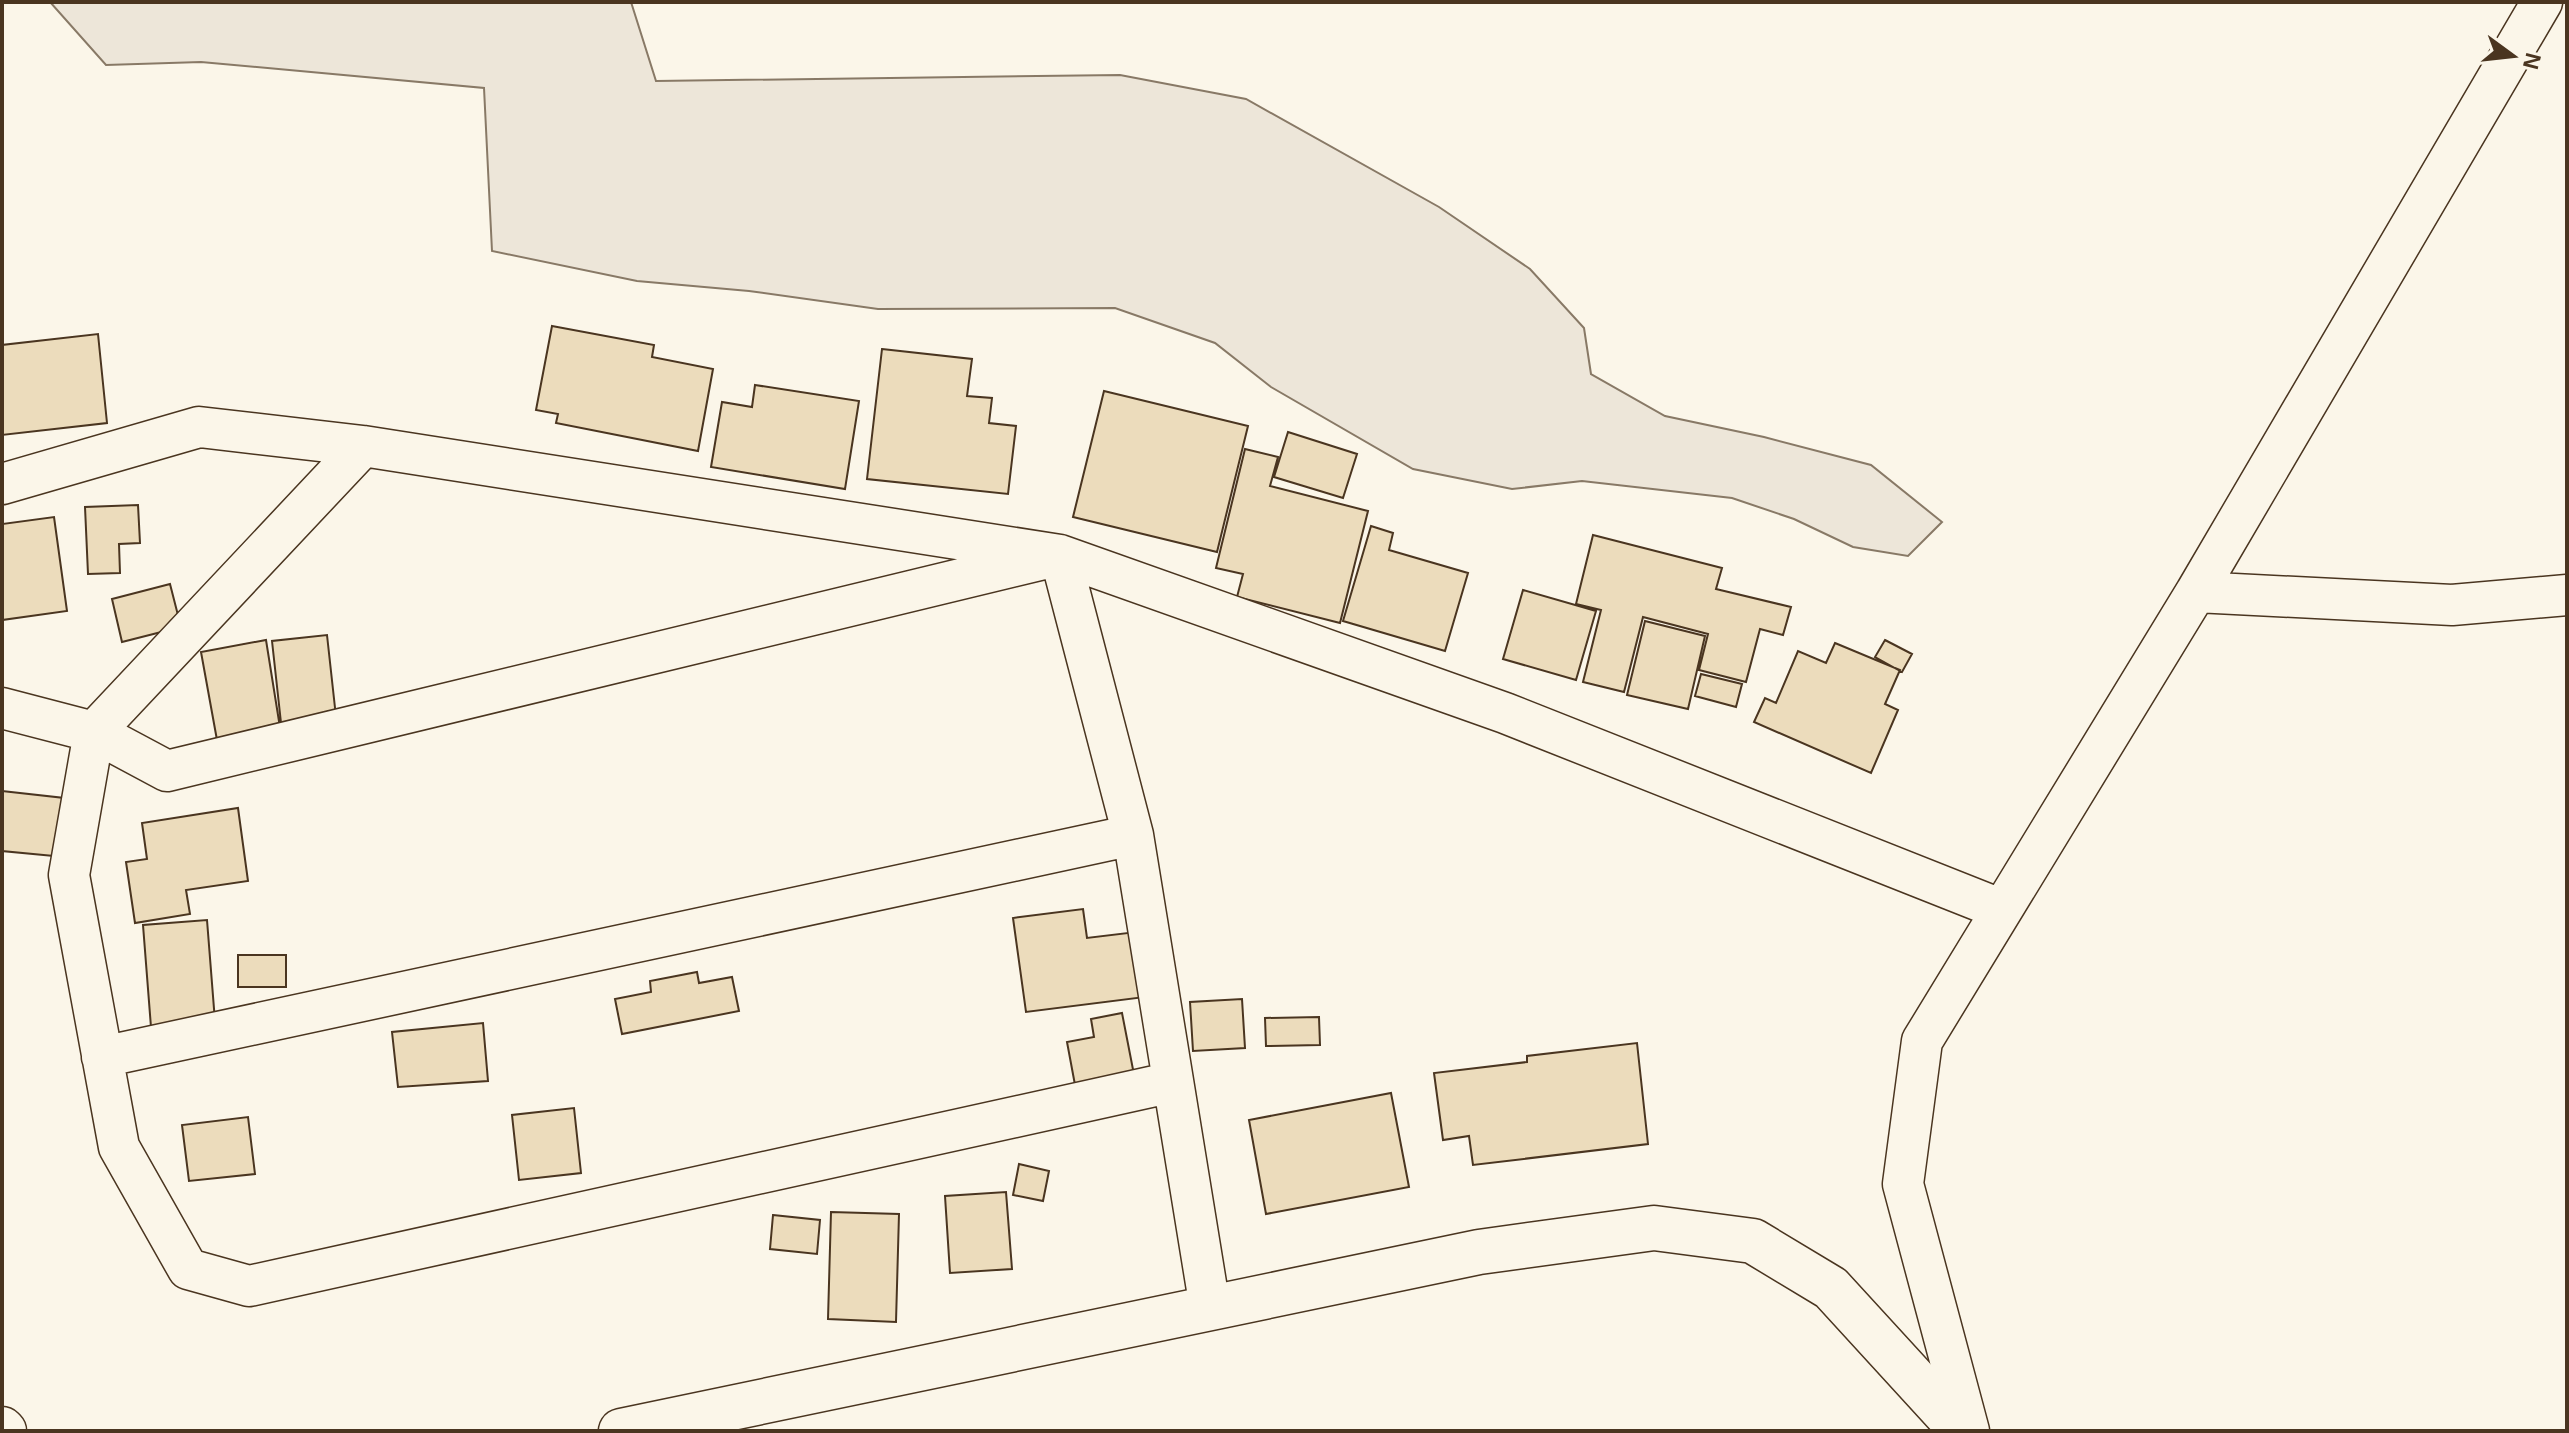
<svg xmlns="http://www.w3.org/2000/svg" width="2569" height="1433" viewBox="0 0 2569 1433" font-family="Arial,sans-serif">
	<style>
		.green { fill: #ede6d9; stroke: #887966; stroke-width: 2 }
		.building { fill: #ecdcbc; stroke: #4a3520; stroke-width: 2 }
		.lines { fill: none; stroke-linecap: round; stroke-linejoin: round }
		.minor-casing { stroke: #4a3520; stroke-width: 43 }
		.secondary-casing { stroke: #4a3520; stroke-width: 47 }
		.minor { stroke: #fbf6e9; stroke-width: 40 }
		.secondary { stroke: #fbf6e9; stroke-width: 44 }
	</style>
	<rect width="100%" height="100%" fill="#fbf6e9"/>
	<path class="green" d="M50,2H631L656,81L1120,75L1246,99L1439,207L1530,269L1584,328L1591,374L1665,416L1764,437L1871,465L1942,522L1908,556L1853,547L1794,519L1732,498L1582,481L1512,489L1413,469L1271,387L1215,343L1115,308L878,309L749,291L637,281L492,251L484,88L201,62L106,65Z"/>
	<path class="building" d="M552,326L654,345L652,357L713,369L698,451L556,423L558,414L536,410Z
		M98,334L107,423L2,435V345Z
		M882,349L972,359L967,396L992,398L989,423L1016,426L1008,494L867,479Z
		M755,385L859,401L845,489L711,467L722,402L752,407Z
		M1104,391L1248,426L1217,552L1073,517Z
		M1288,432L1357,454L1343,498L1274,477Z
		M1245,449L1278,457L1270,486L1368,511L1340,623L1237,597L1243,574L1216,568Z
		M138,505L140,543L119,544L120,573L88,574L85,507Z
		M54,517L67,611L2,620V524Z
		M1371,526L1393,533L1389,550L1468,573L1445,651L1343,621Z
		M1593,535L1722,568L1716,589L1791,607L1783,635L1760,629L1746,682L1699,670L1708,634L1643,617L1624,692L1583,682L1601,610L1576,604Z
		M170,584L181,627L122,642L112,599Z
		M1523,590L1596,611L1576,680L1503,659Z
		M1645,621L1705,636L1688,709L1627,695Z
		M327,635L337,726L282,732L272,641Z
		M266,640L282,740L219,751L201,652Z
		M1885,640L1912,654L1902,672L1875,657Z
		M1835,643L1900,670L1885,704L1898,710L1871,773L1754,722L1765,698L1776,703L1798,651L1826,663Z
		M1701,674L1742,684L1736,707L1695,696Z
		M2,791L91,801L85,859L2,851Z
		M238,808L248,881L186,890L190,914L135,923L126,862L147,859L142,823Z
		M1083,909L1087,938L1161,929L1169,994L1026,1012L1013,918Z
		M207,920L216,1034L152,1040L143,925Z
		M238,955H286V987H238Z
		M697,972L699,983L732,977L739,1011L622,1034L615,999L651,992L650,981Z
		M1242,999L1245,1048L1193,1051L1190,1002Z
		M1122,1013L1137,1090L1078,1101L1067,1042L1094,1037L1091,1019Z
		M1319,1017L1320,1045L1266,1046L1265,1018Z
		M483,1023L488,1081L398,1087L392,1032Z
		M1637,1043L1648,1144L1473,1165L1469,1136L1443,1140L1434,1073L1527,1062V1056Z
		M1391,1093L1409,1187L1266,1214L1249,1120Z
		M574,1108L581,1173L519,1180L512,1115Z
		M248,1117L255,1174L189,1181L182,1125Z
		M1019,1164L1049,1171L1043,1201L1013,1195Z
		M1006,1192L1012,1269L950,1273L945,1196Z
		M831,1212L899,1214L896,1322L828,1319Z
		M773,1215L820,1220L817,1254L770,1249Z"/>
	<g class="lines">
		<defs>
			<path id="minor" d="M363,446L94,732L69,875L119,1147L188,1269L249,1286L1173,1082
				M2,484L199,427L363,446L1060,555L1505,713L2000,909
				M2196,592L2542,2
				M2,708L94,732L167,771L1060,555L1133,835L1210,1308
				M102,1057L1133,835
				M1969,1431L1903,1184L1922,1041L2196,592L2452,605L2567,595"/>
			<path id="secondary" d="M2,1429L4,1431
				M621,1431L1479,1252L1654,1228L1753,1241L1831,1288L1962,1431"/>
		</defs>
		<use href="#minor" class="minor-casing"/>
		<use href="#secondary" class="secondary-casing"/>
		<use href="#minor" class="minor"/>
		<use href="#secondary" class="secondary"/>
	</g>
	<rect width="2569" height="1433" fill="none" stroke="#4a3520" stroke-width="8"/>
	<g transform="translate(2513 56) rotate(105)" stroke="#fbf6e9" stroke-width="6" paint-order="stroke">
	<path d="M0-6L14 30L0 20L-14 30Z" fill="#4a3520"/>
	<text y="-12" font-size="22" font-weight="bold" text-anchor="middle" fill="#4a3520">N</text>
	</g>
</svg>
